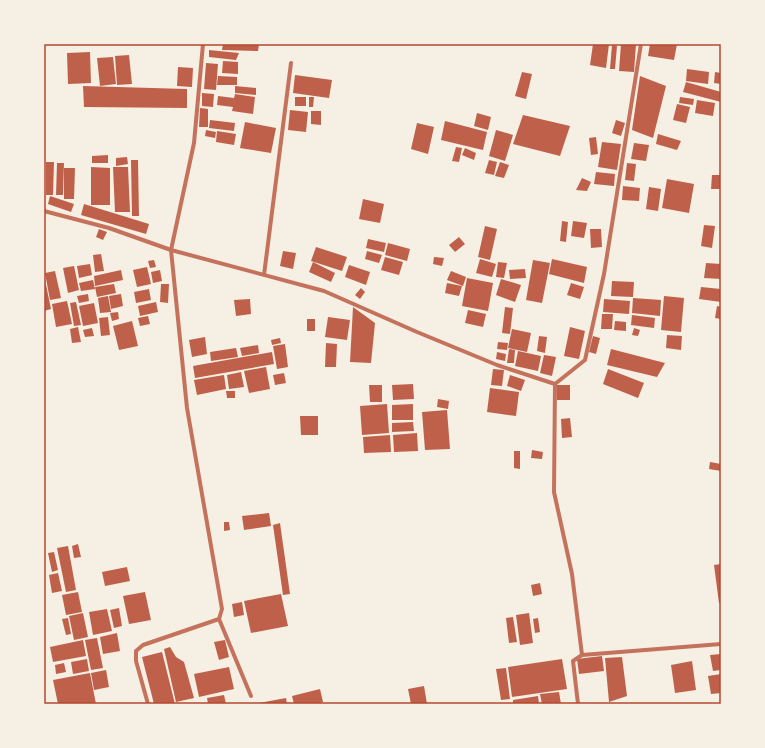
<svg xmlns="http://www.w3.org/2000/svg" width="765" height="748" viewBox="0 0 765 748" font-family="Figtree,sans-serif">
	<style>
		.building { fill: #bf614a }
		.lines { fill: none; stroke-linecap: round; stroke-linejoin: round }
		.minor { stroke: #c5725c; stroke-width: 4 }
		.neatline { fill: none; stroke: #b5482f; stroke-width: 1.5 }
	</style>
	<rect width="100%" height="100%" fill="#f6efe4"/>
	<path class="building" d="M223,44H259L258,51L222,50Z
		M593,44H609L606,68L590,65Z
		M621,44H636L634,72L619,71Z
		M650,44H677L674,60L648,56Z
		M612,45L617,46L615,69H610Z
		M209,50L239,53L236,60L209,57Z
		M90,52L91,83L68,84L67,53Z
		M129,55L132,84L117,85L115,56Z
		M113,57L116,84L100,86L97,58Z
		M223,61L238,62V74L222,73Z
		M206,63L218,64L216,90L204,89Z
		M178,67L193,68L192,87L177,86Z
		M687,69L709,72L708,84L686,81Z
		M522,72L532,74L526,99L515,96Z
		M715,72L721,73V84L714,83Z
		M295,75L332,80L329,98L293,93Z
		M218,76L237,77V85H217Z
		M640,76L666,86L653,138L632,130Z
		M686,82L721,92V102L683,92Z
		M83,86L187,89V108L84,107Z
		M235,86L256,88V95L235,93Z
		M202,93L214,94L213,107L202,106Z
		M235,94L255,97L253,114L232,111L233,107L217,105L218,96L234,98L233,103Z
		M295,97H306V106H295Z
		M309,97H314L313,107H309Z
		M680,97L694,99L693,105L679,103Z
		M697,100L715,103L713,116L695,113Z
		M677,104L690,107L686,123L673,120Z
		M200,108L208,109V127H199Z
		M290,110L308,112L306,132L288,130Z
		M311,111H321V125L311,124Z
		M477,113L491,117L488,130L474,126Z
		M523,115L570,126L560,156L513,144Z
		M210,120L235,123L234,131L209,128Z
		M616,120L625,123L621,136L612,133Z
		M445,121L487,132L483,150L441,140Z
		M245,122L276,128L271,153L240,148Z
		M417,123L434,127L428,154L411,149Z
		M206,130L216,132L215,138L205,136Z
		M496,130L513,135L505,161L489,156Z
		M217,131L236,134L234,145L216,142Z
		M658,134L681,141L677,150L656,144Z
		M596,137L598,154L591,155L589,138Z
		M602,142L621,144L617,170L598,167Z
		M634,143L649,145L646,161L631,159Z
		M456,147L462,148L459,162L452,161Z
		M465,148L476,153L474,160L462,155Z
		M108,155V163H92V156Z
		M127,157L128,164L116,166V158Z
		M131,160H138L139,216H132Z
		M489,160L497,162L494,175L485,173Z
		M46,162H54L53,195H46Z
		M500,162L509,165L504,178L495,176Z
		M57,163H64L63,195H56Z
		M627,163L636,164L634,181L625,180Z
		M91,167L110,168V205H91Z
		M113,167H128L130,212H115Z
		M64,168H75L74,199H64Z
		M596,172L615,174L614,186L594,184Z
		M712,175H721V189H711Z
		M582,178L591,182L587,191L576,190Z
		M667,179L694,184L689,213L662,208Z
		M623,186L640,188L639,201L622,200Z
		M649,187L661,189L658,211L646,209Z
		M50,196L74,204L71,212L48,204Z
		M363,199L384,204L380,223L359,219Z
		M84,204L149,224L146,234L81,215Z
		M562,221L568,222L566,242L560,241Z
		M573,221L587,223L584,238L571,236Z
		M704,225L715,226L712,248L701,246Z
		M485,226L497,229L490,260L478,257Z
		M99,229L107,232L103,240L96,237Z
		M590,229H601L602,247L591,248Z
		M459,237L465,244L455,252L449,245Z
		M368,239L386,243L384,252L366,248Z
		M388,243L410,249L407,261L385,255Z
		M316,247L347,257L342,271L311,261Z
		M283,251L296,253L293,269L280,266Z
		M367,251L382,255L379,263L365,259Z
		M101,254L104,271L95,272L93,255Z
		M385,257L403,262L399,275L381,270Z
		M434,257L444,258L442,266L433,264Z
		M480,259L496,264L492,277L476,273Z
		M552,259L587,267L584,283L549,274Z
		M154,260L156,267L150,268L148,261Z
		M533,260L550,263L542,303L526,300Z
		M313,262L335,273L331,282L309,272Z
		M498,262L507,263L504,278L496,277Z
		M706,263L721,264V279L704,278Z
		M90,264L92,275L79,278L77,266Z
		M349,265L370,272L366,285L345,277Z
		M74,266L79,290L68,293L63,268Z
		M147,267L151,284L137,287L133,270Z
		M525,269L526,278L510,279L509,270Z
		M121,270L123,280L95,286L94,276Z
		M160,270L162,281L153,283L151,272Z
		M55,271L61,298L50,300L45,273Z
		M451,271L466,277L463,286L447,280Z
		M467,278L493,283L488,311L462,306Z
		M501,279L521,285L515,302L496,295Z
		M44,280H45L51,309L44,311Z
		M93,280L95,289L81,291L79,283Z
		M612,281L634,282L633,297L611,296Z
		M447,283L462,286L459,296L445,293Z
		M571,283L584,287L580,299L567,295Z
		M114,284L116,293L97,297L95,287Z
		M161,284H169L168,303L160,302Z
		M701,287L721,289V302L699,299Z
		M361,288L365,292L360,299L355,295Z
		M149,289L151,300L136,303L134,292Z
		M88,294L89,301L79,303L77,296Z
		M121,294L123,306L111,309L109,296Z
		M108,296L111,312L100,313L98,298Z
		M664,296L684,298L681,332L661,330Z
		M633,298L661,300L660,316L632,313Z
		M250,299L251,314L236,316L234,300Z
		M604,299L630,301L629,314L603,312Z
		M67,301L72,324L56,327L52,304Z
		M76,302L81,325L74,326L70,303Z
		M156,302L158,312L140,316L138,306Z
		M94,303L98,323L83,326L79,306Z
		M717,306L721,307V319L715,318Z
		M353,307L375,323L371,363L350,362Z
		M505,307L513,308L510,334L502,333Z
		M468,310L486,314L483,327L465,323Z
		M118,312L119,319L112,321L110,313Z
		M602,314H613L612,329H601Z
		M632,315L655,318L654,328L631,325Z
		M148,316L150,324L140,326L138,318Z
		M108,317L110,335L101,336L99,318Z
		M328,317L350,320L347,340L325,337Z
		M307,319H315V331H307Z
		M132,321L138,346L119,350L113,326Z
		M615,321L626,322V331L614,330Z
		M78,327L81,342L72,343L70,329Z
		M570,327L585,331L579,359L564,356Z
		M92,328L94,336L85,337L83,330Z
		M634,328L640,330L638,336L632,335Z
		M512,329L531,333L527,352L508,348Z
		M667,335L682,336L681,350L666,348Z
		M539,336L547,337L545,353L537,351Z
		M593,336L600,338L596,354L589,352Z
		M205,337L207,354L192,357L189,340Z
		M280,338L281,343L272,345L271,340Z
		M498,342L508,343L507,350L497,349Z
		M326,343L337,344L336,367H325Z
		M285,344L288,367L277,369L273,346Z
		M258,345L259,353L242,356L240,348Z
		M236,348L238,357L211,361L210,352Z
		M509,349L515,350L514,363H507Z
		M611,349L665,363L657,377L607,365Z
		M518,351L541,356L538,371L515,366Z
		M272,352L274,364L195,378L193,366Z
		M497,352L506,354L505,361L496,359Z
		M544,355L556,357L552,376L540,373Z
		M266,367L270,389L249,393L244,371Z
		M493,369L504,370L502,386L491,385Z
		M608,369L644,383L638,398L603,384Z
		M241,372L244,387L229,389L227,375Z
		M284,373L286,383L275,385L273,375Z
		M224,375L226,389L197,395L194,380Z
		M510,375L525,380L521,391L507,386Z
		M413,384L414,399L393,400L392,385Z
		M369,385H382V402H370Z
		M557,385H570V400H557Z
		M490,388L519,392L516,416L487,412Z
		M226,391H235V398H227Z
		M438,399L449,401L448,409L437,407Z
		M387,404L389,433L362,435L360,406Z
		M413,404V420H392V405Z
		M447,410L450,449L425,450L422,412Z
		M300,416H318V435H301Z
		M570,418L572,437L562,438L561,419Z
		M413,422L414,431L392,432V423Z
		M417,433L418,451L394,452L393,435Z
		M390,435L391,452L364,453L363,437Z
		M532,450L543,452L542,459L531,458Z
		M514,451H520V469L514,468Z
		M710,462L721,464V471L709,469Z
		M269,513L271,526L244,530L242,516Z
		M224,522H229L230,530L224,531Z
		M280,523L290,594L283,595L273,525Z
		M78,544L81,557L74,558L72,546Z
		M68,546L76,590L66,592L57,548Z
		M54,552L58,570L52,572L48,553Z
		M721,564V603H719L714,565Z
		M127,567L130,581L105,586L102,572Z
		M58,573L62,591L52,593L49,575Z
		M540,583L542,594L533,596L531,585Z
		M78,592L82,612L66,615L62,595Z
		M145,592L151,620L129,624L123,596Z
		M281,594L288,626L251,633L244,601Z
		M242,602L244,615L234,617L232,604Z
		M119,608L122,626L114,628L110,610Z
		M107,609L112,631L93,635L89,612Z
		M83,613L88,637L74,640L69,616Z
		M529,613L533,643L520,645L516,615Z
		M513,617L517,642L509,643L506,618Z
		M68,618L71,634L66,635L62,619Z
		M538,618L540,632L535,633L533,619Z
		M117,633L120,651L103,654L100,637Z
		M97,638L103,668L91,670L85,640Z
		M83,640L86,656L53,662L50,647Z
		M225,640L229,657L219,660L214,642Z
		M170,647L176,657L184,662L194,698L176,702L164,649Z
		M162,652L175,704H154L142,657Z
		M721,654V670L713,671L710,655Z
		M602,656L604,671L579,674L577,659Z
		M622,657L627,696L609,702L605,658Z
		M87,659L89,671L73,674L71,662Z
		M562,659L567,689L512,697L508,667Z
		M692,661L696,690L675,693L671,665Z
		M64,663L66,672L56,674L55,665Z
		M229,667L234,689L199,697L194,674Z
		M506,668L510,699L501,700L496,669Z
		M106,670L109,687L94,690L91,673Z
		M90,673L96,704H58L53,680Z
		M721,674V693L711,694L708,676Z
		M424,686L427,704H411L408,689Z
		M320,689L323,702L317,704H294L292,696Z
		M559,692L561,704H542L540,694Z
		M224,695L226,704H208L207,698Z
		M538,696L539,704H513V700Z
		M286,698L287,704H259V703Z"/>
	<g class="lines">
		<path class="minor" d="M44,211L109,228L171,250L194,143L203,44
			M264,275L291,63
			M555,384L585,360L604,274L641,44
			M555,384L554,492L572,574L582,655
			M219,619L251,696
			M148,704L136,661V651L143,645L219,619L222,609L187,408L171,250L324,291L417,332L497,365L555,384
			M578,704L573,661L582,655L721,644"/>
	</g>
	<rect width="765" height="748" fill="none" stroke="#f6efe4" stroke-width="90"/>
	<rect x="45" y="45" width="675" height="658" class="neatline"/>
</svg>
